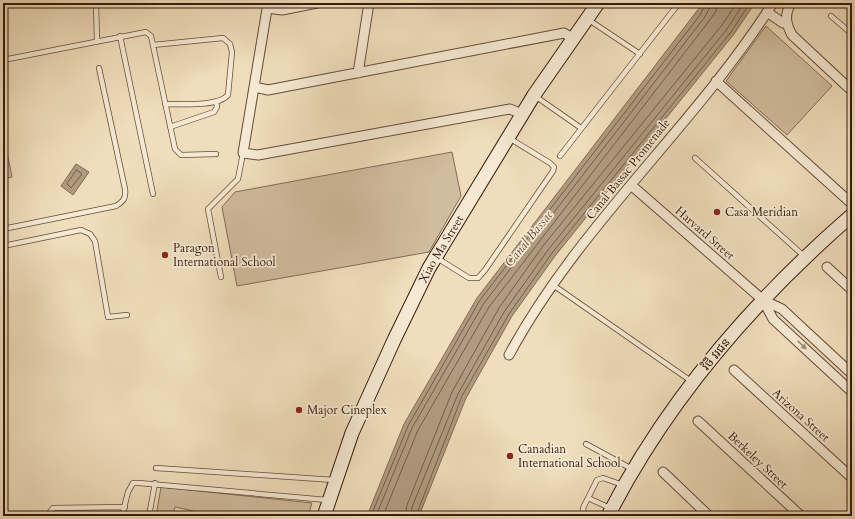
<svg xmlns="http://www.w3.org/2000/svg" width="855" height="519" viewBox="0 0 855 519" font-family="Cardo,'Noto Sans Khmer',serif">
	<style>
		.green { fill: #d0bc9e; stroke: #846c56 }
		.water { fill: #b09b80; stroke: #806852 }
		.lines { fill: none; stroke-linecap: round; stroke-linejoin: round }
		.shore { stroke: #745b47; stroke-width: 1 }
		.lane-casing { stroke: #654c39; stroke-width: 6 }
		.street-casing { stroke: #654c39; stroke-width: 11 }
		.secondary-casing { stroke: #371b0e; stroke-width: 15 }
		.lane { stroke: #f5e9d3; stroke-width: 4.5 }
		.street { stroke: #f5e9d3; stroke-width: 9 }
		.secondary { stroke: #f5e9d3; stroke-width: 13 }
		.oneway { fill: #a08c7a }
		.poi-dot { fill: #8f2418; stroke: #f5e9d3; stroke-width: 1.5 }
		.labels { text-anchor: middle; stroke-width: 3.5; stroke-linejoin: round; paint-order: stroke }
		.street-label { font-size: 12px; fill: #371b0e; stroke: #f5e9d3 }
		.poi-label { font-size: 12px; fill: #371b0e; stroke: #f5e9d3; text-anchor: start }
		.water-label { font-size: 13px; font-style: italic; fill: #614836; stroke: #f5e9d3 }
	</style>
	<rect width="100%" height="100%" fill="#efddbb"/>
	<filter id="stains"><feTurbulence type="fractalNoise" baseFrequency=".005" numOctaves="4"/><feColorMatrix values="0 0 0 0 .2 0 0 0 0 .09 0 0 0 0 .02 0 0 0 .5 -.17"/></filter>
	<radialGradient id="worn" r=".72"><stop offset=".6" stop-color="#630" stop-opacity="0"/><stop offset="1" stop-color="#630" stop-opacity=".3"/></radialGradient>
	<path class="green" d="M766,26L832,86L787,135L726,81Z
		M3,132L12,177L3,179Z
		M452,152L461,196L429,252L237,286L222,207L235,192Z
		M161,487L312,503L308,516H198V512L175,507L174,513L162,511L161,516H156Z"/>
	<path class="water" d="M703,3H755L734,34L555,256L512,316L466,398L419,516H367L404,424L477,298Z
		M76,164L89,172L73,195L61,186Z"/>
	<g class="lines">
		<path class="shore" d="M77,170L82,174L71,188L67,184Z
			M371,516L408,426L480,300L700,15L706,3
			M376,516L412,428L484,303L704,18L710,8L711,3
			M383,516L418,430L489,307L709,21L716,11L717,3
			M405,516L407,505L452,392L499,308L543,246L722,25L737,3
			M411,516L412,507L458,394L504,312L548,250L727,29L744,3
			M416,516L462,396L509,314L552,253L731,32L750,3"/>
		<defs>
			<path id="lane" d="M96,3L97,41
				M831,16L852,34
				M589,20L640,54
				M120,36L153,194
				M153,45L223,38L230,44L232,52L228,95C218,107 181,104 165,104
				M3,60L146,32L151,36L175,149L181,155L216,154
				M535,96L581,128
				M170,127L214,112L217,107L216,101
				M560,156L679,3
				M695,158L805,257
				M3,229L116,206C124,201 126,198 125,189L99,68
				M3,246L81,230L90,234L95,241L108,317L127,315
				M437,258L469,278H478L485,270L553,171L554,167L550,163L509,138
				M221,277L208,209L238,179L243,153
				M553,285L691,381
				M586,444L632,469
				M156,468L334,480
				M588,498L610,508
				M49,516V513L53,508L125,507
				M122,516L128,492L133,483H139L327,500
				M149,516L155,483
				M590,516L584,513L583,508L597,480L603,478L623,485"/>
			<path id="street" d="M268,3L243,153L258,155L510,109L522,114
				M791,3C784,15 786,24 792,35L852,91
				M267,8L282,10L317,3
				M767,12L783,23H786
				M358,73L369,3
				M716,81L852,204
				M254,87L268,90L564,33L574,39
				M631,185L763,300L782,309L852,374
				M827,267L852,290
				M763,300L773,319L852,392
				M509,355C579,225 694,127 773,3
				M734,370L852,478
				M698,421L801,516
				M663,472L709,516"/>
			<g id="secondary">
				<path id="s1" d="M324,516L352,433L394,340L429,268L534,95L598,3"/>
				<path d="M608,516C667,400 754,300 852,215"/>
			</g>
		</defs>
		<use href="#lane" class="lane-casing"/>
		<use href="#street" class="street-casing"/>
		<use href="#secondary" class="secondary-casing"/>
		<use href="#lane" class="lane"/>
		<use href="#street" class="street"/>
		<use href="#secondary" class="secondary"/>
	</g>
	<defs><path id="oneway-solid" d="M-6-.8H1V-3.2L6.5 0L1 3.2V.8H-6Z"/></defs>
	<use class="oneway" href="#oneway-solid" transform="translate(802 345) rotate(43)"/>
	<g class="poi-dot">
		<circle cx="717" cy="212" r="4"/>
		<circle cx="165" cy="255" r="4"/>
		<circle cx="299" cy="410" r="4"/>
		<circle cx="510" cy="456" r="4"/>
	</g>
	<g class="labels">
		<g class="street-label">
			<text transform="translate(628 169) rotate(-51)" y="4">Canal Bassac Promenade</text>
			<text transform="translate(705 233) rotate(41)" y="4">Harvard Street</text>
			<text dy="4" stroke="none"><textPath href="#s1" startOffset="292">Xiao Ma Street</textPath></text>
			<text transform="translate(716 354) rotate(-51)" y="4">វិថី វរជន</text>
			<text transform="translate(801 415) rotate(42)" y="4">Arizona Street</text>
			<text transform="translate(758 460) rotate(43)" y="4">Berkeley Street</text>
		</g>
		<g class="poi-label">
			<text x="725" y="216">Casa Meridian</text>
			<text x="173" y="252">Paragon<tspan x="173" dy="14">International School</tspan></text>
			<text x="307" y="414">Major Cineplex</text>
			<text x="518" y="453">Canadian<tspan x="518" dy="14">International School</tspan></text>
		</g>
		<g class="water-label">
			<text transform="translate(528 238) rotate(-51)" y="5">Canal Bassac</text>
		</g>
	</g>
	<rect width="855" height="519" fill="none" stroke="#efddbb" stroke-width="16"/>
	<rect x="4" y="4" width="847" height="511" fill="none" stroke="#371b0e" stroke-width="2"/>
	<rect x="8" y="8" width="839" height="503" fill="none" stroke="#371b0e"/>
	<rect width="100%" height="100%" filter="url(#stains)"/>
	<rect width="100%" height="100%" fill="url(#worn)"/>
</svg>
